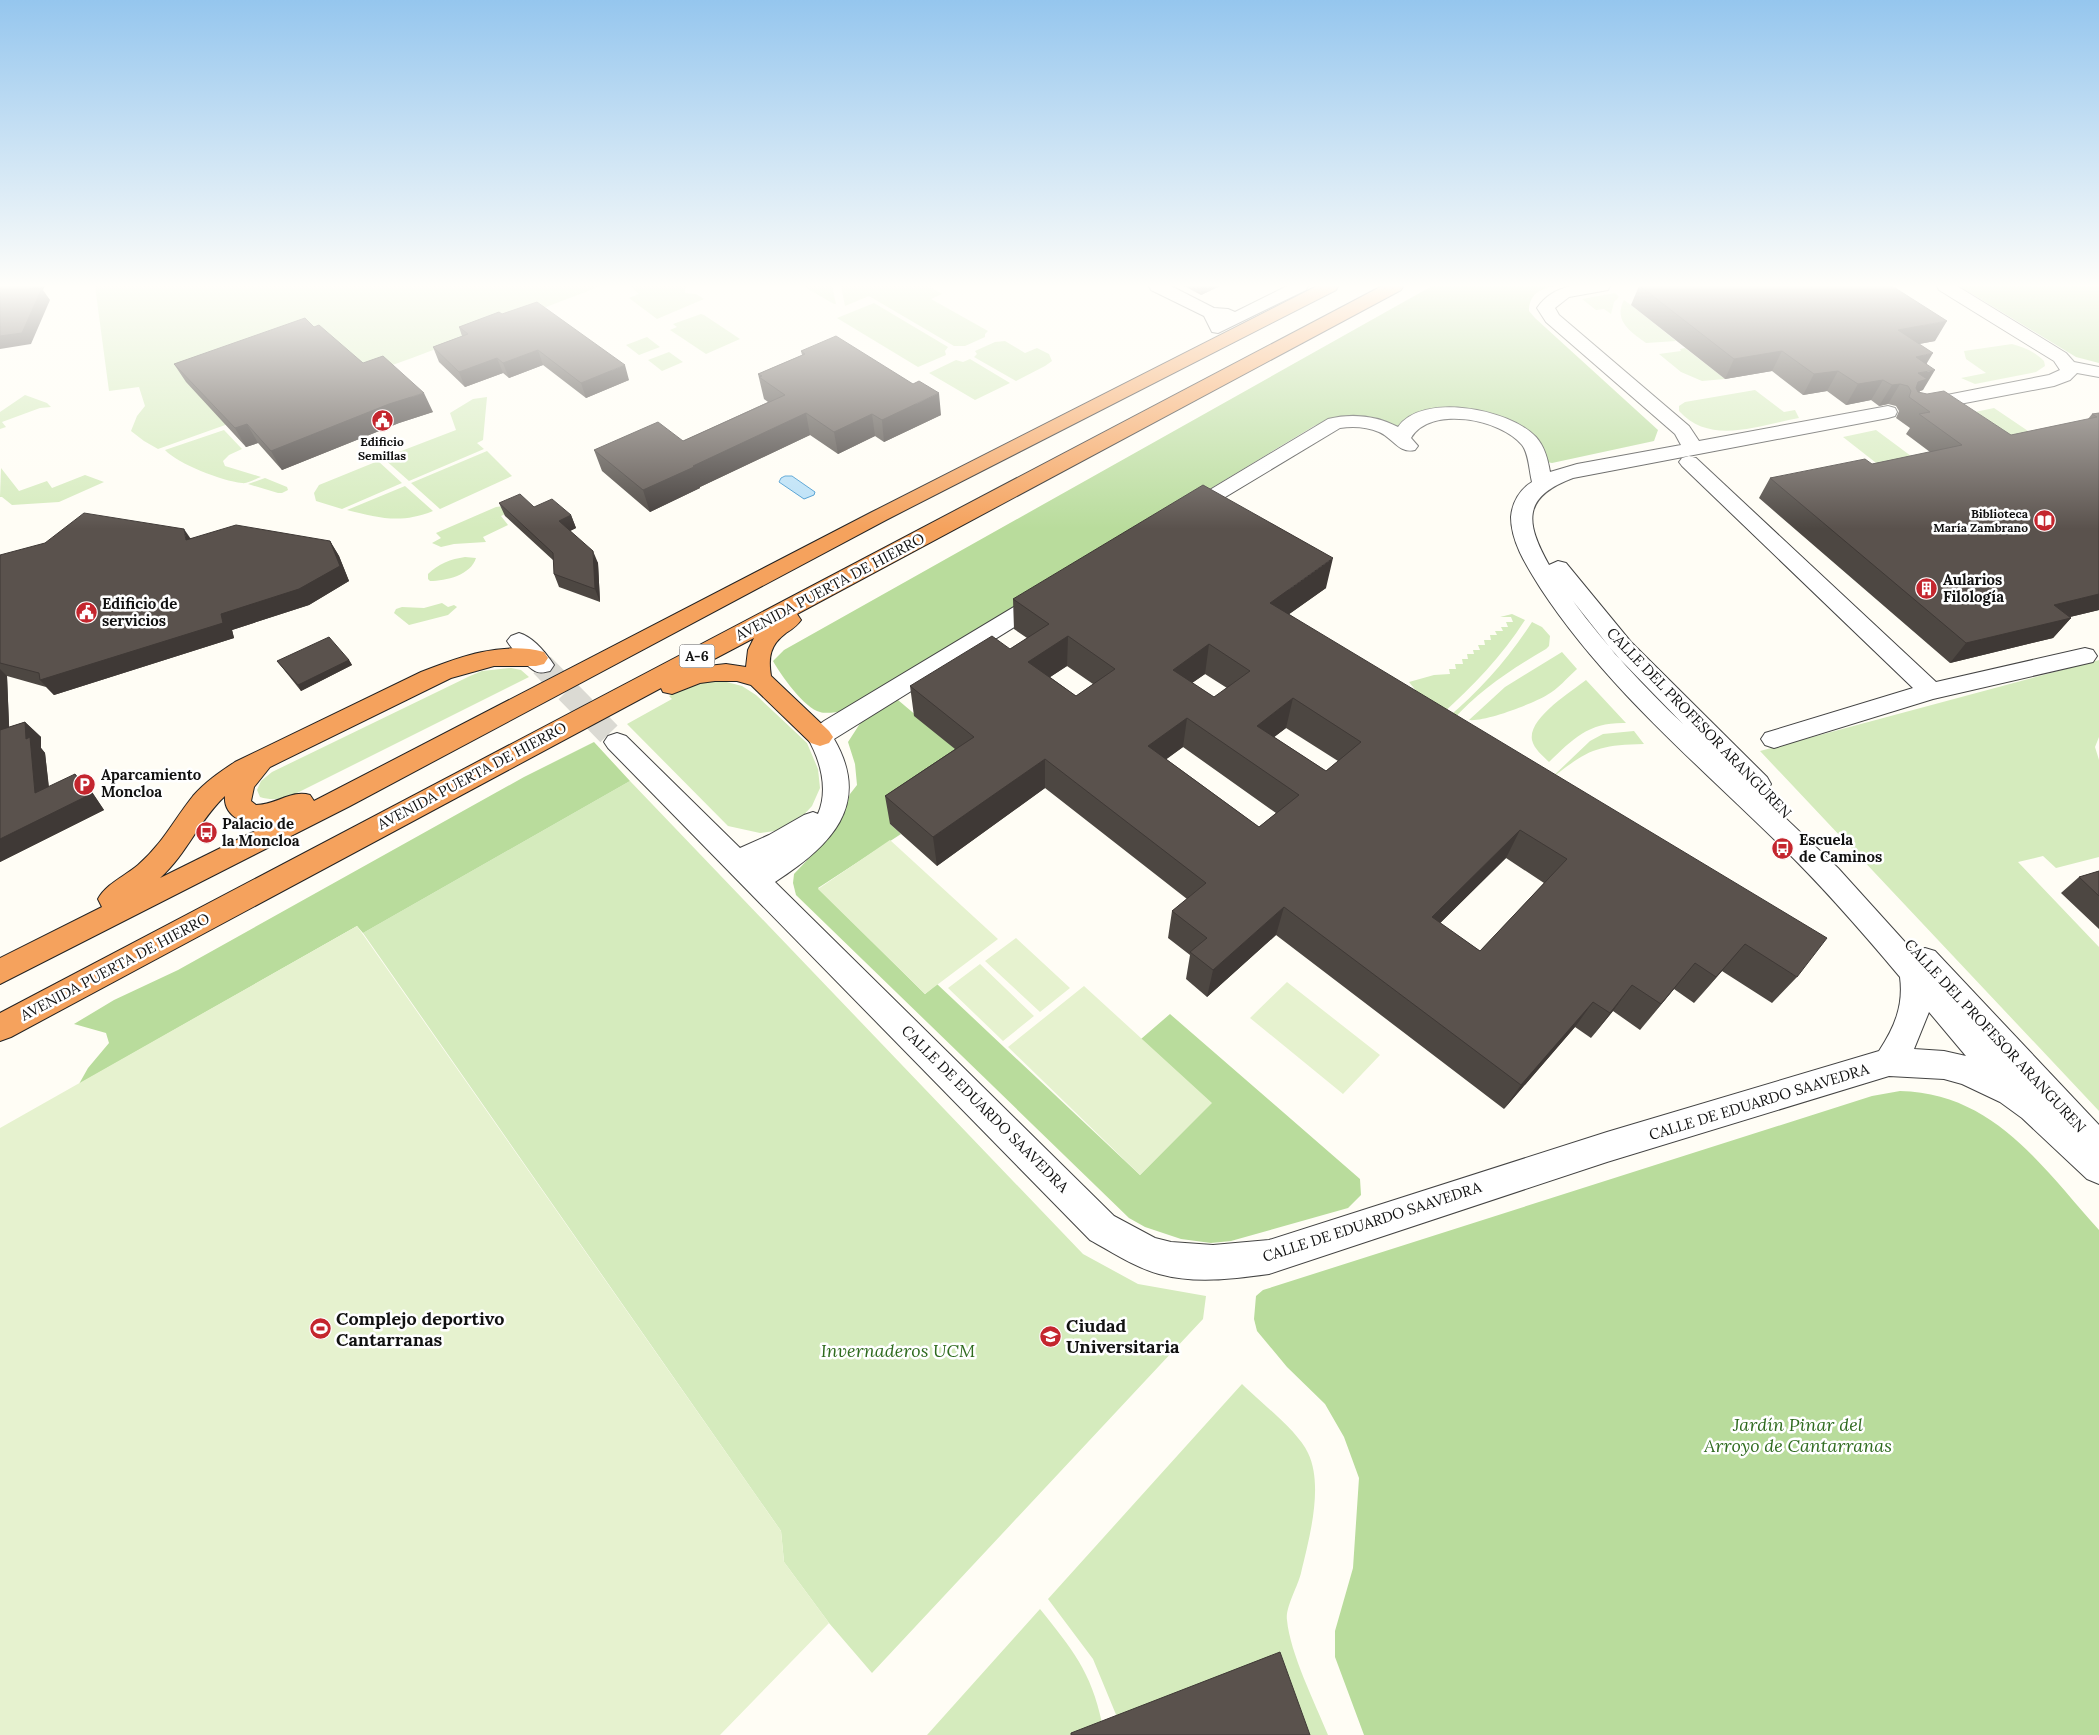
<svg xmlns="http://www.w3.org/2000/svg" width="2099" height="1735" viewBox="0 0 2099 1735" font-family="Lora,serif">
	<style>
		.green { fill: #d5ebbd }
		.forest { fill: #b9dc9c }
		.pitch { fill: #e6f2cf }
		.water { fill: #b9e0f7; stroke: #3f96cf }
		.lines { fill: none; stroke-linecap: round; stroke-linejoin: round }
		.minor-tunnel { stroke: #dbdad3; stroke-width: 24; stroke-dasharray: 24 12; stroke-linecap: butt }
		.minor-casing { stroke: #444; stroke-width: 2 }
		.highway-casing { stroke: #222; stroke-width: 2 }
		.minor { fill: #fff; fill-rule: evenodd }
		.highway { fill: #f5a25d; fill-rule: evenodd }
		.wall { fill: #4d4742; fill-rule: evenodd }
		.shaded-wall { fill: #3f3936 }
		.building { fill: #5a524d; stroke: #3f3936; fill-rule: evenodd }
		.labels { text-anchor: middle; stroke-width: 5; stroke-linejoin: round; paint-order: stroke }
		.far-poi-label { font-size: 12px; font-weight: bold; fill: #111; stroke: #fff }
		.shield { fill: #fff; stroke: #585858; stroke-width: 1 }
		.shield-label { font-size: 14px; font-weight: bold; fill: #111 }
		.poi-label { font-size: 15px; font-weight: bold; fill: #111; stroke: #fff; text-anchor: start }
		.street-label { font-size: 15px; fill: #111; stroke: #fff }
		.near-poi-label { font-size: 18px; font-weight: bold; fill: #111; stroke: #fff; text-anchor: start }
		.near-park-label { font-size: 18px; font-style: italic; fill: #2f6b1f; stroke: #fff }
	</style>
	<rect width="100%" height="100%" fill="#fffdf5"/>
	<path class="green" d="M95,286H601L412,358L158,449L144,441L131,431L137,416L145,406L139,387L109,391Z
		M630,286H688L685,289V293L696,294L704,299L657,319L629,298L639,294Z
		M803,286H832L836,304H834Z
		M841,286H929L942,294L931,299L988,331L985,334V337L965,346H954L869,296L845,306Z
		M1615,293L1619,297L1614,302L1611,314L1604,309L1596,310L1582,299Z
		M1624,300L1631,305L1676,341L1646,343C1631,332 1613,321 1624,300Z
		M874,303L948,347L945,351L946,355L918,367L837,318Z
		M701,314L704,315L740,339L706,354L670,330L677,327L673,324Z
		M647,337L660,347L639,355L626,345Z
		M1005,341L1025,353L1037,348L1049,354L1052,361L1045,366L1016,381L974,357L977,354L975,351L995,342Z
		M2012,344C2024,347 2035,352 2044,361L2045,366L2036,372L1975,384L1961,378L1986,373L1966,359L1964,351Z
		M1685,348L1725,379L1702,381L1681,372L1659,354L1681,351L1680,349Z
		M669,352L683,362L662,371L648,360Z
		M970,359L1010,383L975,400L929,373L956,360L963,362Z
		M1755,390L1784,412L1795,410L1799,418C1760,425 1710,446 1679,411V406L1685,402Z
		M25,395L47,403L51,407L40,408L2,422L6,427L0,429V412Z
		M487,397L483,440L477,443L484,449L409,481L383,458L456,430L450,413L473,399Z
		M1994,408L2034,435L2000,442L1961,415Z
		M224,430L242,449L229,455L223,461L225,466L261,477C255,479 247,484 242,483C222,481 178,464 165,450Z
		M1876,430L1915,459L1880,466L1843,437Z
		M487,451L512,476L440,509L411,483Z
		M378,461L402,483L342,509L316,501L314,493L319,485Z
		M1,468L19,491L47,481L52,488L85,475L104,482L59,502L12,505L2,497H0Z
		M265,478L287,487L288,490L282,493H278L248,484Z
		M405,486L433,511C401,524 379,518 347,510Z
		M512,505L519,507L501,516L508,525L483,537L486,542L454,544L441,547L432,543L441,538L436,533L496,507Z
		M465,557L476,558C471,575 446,581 430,581L428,579V574C438,564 451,559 465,557Z
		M442,603L448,607L454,605L457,607L448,615L409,625L394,613L396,609L402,607L424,608Z
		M1512,614L1525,620C1502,656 1473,686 1441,715L1417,692L1409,682L1434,675L1450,674L1449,669H1456L1455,664H1463L1462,659H1468L1467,654H1474L1473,650H1480L1478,645H1485L1484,640H1491L1490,635H1497L1495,631H1503L1501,627H1508L1506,622H1513L1511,617H1500Z
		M1532,622L1542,627L1550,636L1549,646L1546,649C1512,669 1479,690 1452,721L1447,718C1480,691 1509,658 1532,622Z
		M1562,652L1577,669C1567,678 1558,689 1547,695C1532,704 1485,722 1469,720L1505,687Z
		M2099,660V737L2095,747L2099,760V857L2056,868L2043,856L2018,862L2099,947V1111L1760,751Z
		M511,668L521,670L529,677L295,794C283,799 272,801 260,797L257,790L261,781L272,772L470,676L482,671Z
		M719,680L742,686L756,695L807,743L818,769L820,788L812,806L799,820L782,830L760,833L728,826L627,724L672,699L669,696L690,685Z
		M1586,680L1626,723C1589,722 1574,738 1549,762C1543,756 1534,749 1532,740C1528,718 1571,692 1586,680Z
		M1634,731L1644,744C1594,745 1586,751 1547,782L1590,741L1603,734Z
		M630,781L1083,1254L1138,1284L1206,1296L1203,1319L872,1673L829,1623L784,1562L781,1531L363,933Z
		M1242,1384C1260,1402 1298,1431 1308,1453C1324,1486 1309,1539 1301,1573C1298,1586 1285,1608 1287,1620C1290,1653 1315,1703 1328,1735H1296L1117,1717L1093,1659L1048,1599Z
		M1040,1609C1072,1649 1091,1671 1102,1723L1070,1735H927Z"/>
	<path class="forest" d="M1432,286H1555C1540,289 1529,294 1529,311L1535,318L1658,430L1654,441L1552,463L1547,462L1528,435L1451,410L1398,430L1331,419L1314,426L843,711C837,712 826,714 820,712C805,709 780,674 773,661L784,650Z
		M1959,286H2099V363L2076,357Z
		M898,700L976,766L890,824L901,834L818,888L925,994L937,984L1140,1175L1211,1103L1141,1039L1170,1014L1360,1179L1361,1195L1348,1208L1231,1241L1211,1243L1181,1239L1145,1227L1129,1218L796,895L793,883L794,874L829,837L843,816L850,794L857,785L855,764L848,742L861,722Z
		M594,742L630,781L363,933L357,926L79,1084L88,1068L109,1043L106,1033L74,1024L114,1000L178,970L524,777Z
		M1900,1091C1994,1093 2042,1167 2099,1230V1735H1364L1335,1657V1631L1353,1568L1359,1478L1344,1437L1325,1404L1287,1367L1257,1331L1254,1319L1256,1296L1263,1290L1872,1096Z"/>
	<path class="pitch" d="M890,840L998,939L925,994L818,889Z
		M357,926L781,1531L784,1562L829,1623L720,1735H0V1128Z
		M1016,938L1070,988L1040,1012L985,961Z
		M980,964L1034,1016L1003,1041L948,988Z
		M1287,982L1380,1055L1343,1094L1250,1018Z
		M1084,986L1212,1103L1140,1175L1008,1047Z"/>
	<path class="water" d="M785,476H792L815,492L814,495L804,499L779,482L781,478Z"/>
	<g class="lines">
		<path class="minor-tunnel" d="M542,665L617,742"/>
		<defs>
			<path id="minor" d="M1149,286H1171L1214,308L1228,309L1235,312L1287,286H1308L1306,290L1218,333L1212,332L1204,316L1151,290Z
				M1571,286H1610L1608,290L1569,297L1555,308L1559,315L1689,426L1699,441L1888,406L1895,408L1897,412L1895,416L1888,418L1573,478C1522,497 1525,522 1549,565L1558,561L1566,563L1631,642L1767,777L1771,784L1767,791L1759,793L1838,868L1914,952L1925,948L1935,951L2099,1125V1184L2087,1179L2022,1118L2000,1102L1962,1084L1944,1079L1889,1076L1607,1162L1269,1274C1232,1279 1195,1284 1159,1274C1134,1267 1112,1252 1090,1240L608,748L604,742L608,736L617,733L626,736L740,848L769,835L804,815L813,812L818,814C829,789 820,759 807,737L811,731L824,721L1037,593L1045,591L1053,593L1056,598L1053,603L834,739C873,806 829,847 775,882L1114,1216L1155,1238L1171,1242L1213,1245L1269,1240L1607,1132L1879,1051C1894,1028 1904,1006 1900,977C1863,933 1825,889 1783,848C1699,765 1607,689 1541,589C1528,568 1511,543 1511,517C1512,503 1520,489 1532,482C1529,470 1529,454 1522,445C1501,419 1430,405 1411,438L1418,446L1415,450C1399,454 1393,438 1379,432C1367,427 1353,426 1340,428L1192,517L1185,519L1178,517L1175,513L1178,509L1328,419C1352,413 1377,416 1398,427C1422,392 1510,409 1536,437C1545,447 1548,460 1550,472L1577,464L1681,445L1675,434L1546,322L1537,308C1546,295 1556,290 1571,286ZM1573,601L1615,654L1683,724C1643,686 1606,646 1573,601ZM1929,1012L1966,1056L1944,1051L1914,1049Z
				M1937,286H1957L2066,353L2074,362L2099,367V377L2077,373L2070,380L2054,386L1918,412L1911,410L1909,406L1911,402L2049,375L2060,370L2054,361L1939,290Z
				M1689,456L1696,458L1936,682L2085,648L2093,650L2097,656L2093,662L1933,699L1774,748L1765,745L1761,739L1765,733L1913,688L1682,466L1679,462L1682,458Z
				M519,633C533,637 546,653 554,665L550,671C545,672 540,674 535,671C527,667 512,649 507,641L511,636Z"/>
			<path id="highway" d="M1317,286H1338L1336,290L886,520L350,806L0,984V958L102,907L98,899C106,884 125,876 138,865C164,842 173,821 193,796C205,782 220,772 235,762L421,672C459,657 502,641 544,652L548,658L544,664L536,666H494L451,678L270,767L254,787L251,801L256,805C276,805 292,789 310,795L314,801L872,512ZM225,796C223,818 249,827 267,825L160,878C187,854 199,820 225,796Z
				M1382,286H1403L1401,290L797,614L801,620C797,626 792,629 786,633C770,645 768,657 771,676L829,731L833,737L829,743L820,746L811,743L751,685L737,681H715L700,683L672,694L663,692L661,688L11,1037L0,1041V1013ZM754,638L748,650L746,667L726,664L699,667Z"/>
		</defs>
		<use href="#minor" class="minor-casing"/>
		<use href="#highway" class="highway-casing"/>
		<use href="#minor" class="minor"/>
		<use href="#highway" class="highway"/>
	</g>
	<path class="wall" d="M1184,286H1220L1201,295Z
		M1639,286H1892L1935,341L1919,344L1927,364L1923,390L1920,391L1919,392L2011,435L2088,419L2092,414L2099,413V610L2070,617L2071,618L2053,638L1950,663L1759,498L1770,478L1872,464L1930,452L1906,434L1910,428L1896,418L1899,411L1896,406L1888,404L1879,406L1871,400L1846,405L1827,391L1803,395L1772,371L1725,379L1631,305Z
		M502,314L629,380L586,398L543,365L509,378L503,373L465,387L439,362L433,347L462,336L459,327Z
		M314,327L363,363L433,412L399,423L282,470L258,443L246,447L186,382L174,364Z
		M801,351L941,415L884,442L875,436L838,454L810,435L700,487V488L650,512L602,471L594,450L683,441L768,402L764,399L758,374L802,355Z
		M499,503L534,507L571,515L576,528L570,531L598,563L600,602L559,587L554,574V561L505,516Z
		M190,538L330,541L339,556L349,581L309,605L232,630L234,638L54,695L46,687L7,676L9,727L25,722L41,737V748L45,753L49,787L90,789L104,810L0,862V555Z
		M1326,588L1289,614L1797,977L1772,1003L1722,971L1694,1003L1674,989L1640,1030L1613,1011L1591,1038L1575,1027L1504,1109L1276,935L1207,997L1186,979L1190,955L1168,938L1172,911L1187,899L1045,788L937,866L890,824L885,796L955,749L914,716L910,686L1010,649L1027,638L1014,629L1013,599ZM1067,666L1093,684L1076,696L1050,677ZM1205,674L1227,688L1214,697L1192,683ZM1286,728L1338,761L1326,771L1274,737ZM1183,747L1276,813L1259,827L1166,759ZM1506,858L1544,883L1480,951L1440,923Z
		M349,660L352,665L301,691L277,661Z
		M2099,871V929L2061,893L2079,877Z"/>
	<path class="shaded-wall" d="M32,286H45L43,290L50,300L31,344L0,349V336Z
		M1202,286H1220L1201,295Z
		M1947,321L1935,341L1887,350L1898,330Z
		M538,350L543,365L509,378L503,363Z
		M1782,351L1772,371L1725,379L1734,359Z
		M1933,353L1921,373L1935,370L1923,390L1920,391L1914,400L1911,391L1916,357Z
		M497,358L503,373L465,387L459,372Z
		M625,365L629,380L586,398L581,383Z
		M1838,371L1827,391L1803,395L1814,374Z
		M1883,380L1871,400L1846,405L1858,384Z
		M1900,384L1888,404L1879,406L1892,385Z
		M424,393L433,412L399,423L282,470L271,451L389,404Z
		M939,393L941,415L884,442L882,420Z
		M806,413L810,435L700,487V488L650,512L643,490L693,466Z
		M872,414L875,436L838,454L834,432Z
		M247,424L258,443L246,447L235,428Z
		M571,515L576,528L564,534L559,521Z
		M184,529L195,545L186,540Z
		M330,541L339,556L349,581L309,605L232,630L234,638L54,695L40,680Z
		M593,551L598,563L600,602L595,589Z
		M1333,558L1326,588L1264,632L1270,603Z
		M2099,594V610L2036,625L2054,605Z
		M2071,618L2053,638L1950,663L1966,643Z
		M1068,636L1067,666L1029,691L1028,662Z
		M1209,644L1205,674L1169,699L1173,670Z
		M349,660L352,665L301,691L298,685Z
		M0,669L7,676L10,747L0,738Z
		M1293,698L1286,728L1251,755L1257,726Z
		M1187,718L1183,747L1145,775L1148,746Z
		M25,722L41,737V748L45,753L51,809L35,793L26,739Z
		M1045,759V788L937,866L933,837Z
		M75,774L90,789L104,810L0,862V839Z
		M1520,830L1506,858L1419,944L1432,917Z
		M1284,907L1276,935L1207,997L1213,970Z
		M1745,944L1722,971L1694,1003L1716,977Z
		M1695,963L1674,989L1640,1030L1661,1004Z
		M1632,985L1613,1011L1591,1038L1610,1013Z
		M1593,1002L1575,1027L1504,1109L1521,1085Z"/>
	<path class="building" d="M0,286H32L30,290L42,288L22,333L0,336Z
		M1640,286H1892L1947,321L1898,330L1933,353L1916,357L1935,370L1918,373L1927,379L1918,382L1916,388L1918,392L1927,394L1944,391L2011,435L2097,417L2092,414L2099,413V594L2054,605L2071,618L1966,643L1770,478L1865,459L1872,464L1962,445L1919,414L1930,412L1909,397L1911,391L1908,386L1900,384L1892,385L1883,380L1858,384L1838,371L1814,374L1782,351L1734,359Z
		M537,302L625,365L581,383L538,350L503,363L497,358L459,372L433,347L468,334L459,327L499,312L502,314Z
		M305,318L314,327L319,325L363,363L383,356L424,393L389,404L271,451L247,424L235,428L174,364Z
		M836,336L913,384L919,381L939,393L882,420L872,414L834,432L806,413L693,466L694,467L643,490L594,450L658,422L683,441L785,395L759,377L762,376L758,374L805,354L801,351Z
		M1203,485L1333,558L1270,603L1827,938L1797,977L1745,944L1716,977L1695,963L1661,1004L1632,985L1610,1013L1593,1002L1521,1085L1284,907L1213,970L1190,952L1207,938L1172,911L1206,883L1045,759L933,837L885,796L974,737L910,686L992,636L1010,649L1049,624L1013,599ZM1068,636L1115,669L1076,696L1028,662ZM1209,644L1250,671L1214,697L1173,670ZM1293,698L1361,742L1326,771L1257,726ZM1187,718L1299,795L1259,827L1148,746ZM1520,830L1567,859L1480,951L1432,917Z
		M520,494L534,507L552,499L571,515L559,521L593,551L595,589L554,574L553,553L499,503Z
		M84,513L184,529L186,540L236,525L330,541L340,566L299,589L221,614L223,623L40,680L39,673L0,663V555L45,543Z
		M329,637L349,660L298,685L277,661Z
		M25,722L26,739L30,737L35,793L75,774L89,795L0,839V730Z
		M2099,871V896L2079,877Z
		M1280,1652L1310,1735H1071V1733Z"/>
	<linearGradient id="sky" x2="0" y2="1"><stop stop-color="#95c6ee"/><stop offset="0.54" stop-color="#fffefa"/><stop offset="1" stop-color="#fffefa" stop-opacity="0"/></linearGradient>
	<rect width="2099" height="529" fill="url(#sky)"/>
	<defs>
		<symbol id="civic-disc" viewBox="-11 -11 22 22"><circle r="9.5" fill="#c4262e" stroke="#fff"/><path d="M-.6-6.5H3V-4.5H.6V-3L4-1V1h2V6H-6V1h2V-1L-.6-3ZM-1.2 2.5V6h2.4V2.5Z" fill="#fff"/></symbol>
		<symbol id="library-disc" viewBox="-11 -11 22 22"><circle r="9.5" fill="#c4262e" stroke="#fff"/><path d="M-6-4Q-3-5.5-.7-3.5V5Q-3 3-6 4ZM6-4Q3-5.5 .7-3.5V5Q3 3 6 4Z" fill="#fff"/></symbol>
		<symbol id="building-disc" viewBox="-11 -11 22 22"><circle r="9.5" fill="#c4262e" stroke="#fff"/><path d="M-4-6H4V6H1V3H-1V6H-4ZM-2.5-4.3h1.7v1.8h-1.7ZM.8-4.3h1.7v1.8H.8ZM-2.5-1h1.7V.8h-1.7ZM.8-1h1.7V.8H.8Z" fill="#fff"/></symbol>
		<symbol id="parking-disc" viewBox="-11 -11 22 22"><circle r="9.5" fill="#c4262e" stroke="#fff"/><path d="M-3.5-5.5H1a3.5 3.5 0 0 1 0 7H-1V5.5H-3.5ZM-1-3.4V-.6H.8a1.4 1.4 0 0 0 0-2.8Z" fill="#fff"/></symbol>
		<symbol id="bus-disc" viewBox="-11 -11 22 22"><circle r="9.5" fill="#c4262e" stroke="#fff"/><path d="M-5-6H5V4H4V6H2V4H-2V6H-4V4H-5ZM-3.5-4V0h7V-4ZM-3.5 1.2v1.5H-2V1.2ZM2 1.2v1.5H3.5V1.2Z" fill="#fff"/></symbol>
		<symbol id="stadium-disc" viewBox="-11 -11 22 22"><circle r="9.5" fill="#c4262e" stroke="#fff"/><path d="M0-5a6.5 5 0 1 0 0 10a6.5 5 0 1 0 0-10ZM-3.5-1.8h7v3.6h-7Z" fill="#fff"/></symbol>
		<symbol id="university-disc" viewBox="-11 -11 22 22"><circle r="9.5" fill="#c4262e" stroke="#fff"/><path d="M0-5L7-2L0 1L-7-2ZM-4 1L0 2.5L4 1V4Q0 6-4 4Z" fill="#fff"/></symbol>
	</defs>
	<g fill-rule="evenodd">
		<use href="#civic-disc" x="370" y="408" width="25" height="25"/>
		<use href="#library-disc" x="2032" y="508" width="25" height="25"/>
		<use href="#building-disc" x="1914" y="576" width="25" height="25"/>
		<use href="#civic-disc" x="74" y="600" width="25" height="25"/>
		<use href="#parking-disc" x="72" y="772" width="25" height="25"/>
		<use href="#bus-disc" x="194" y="820" width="25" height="25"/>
		<use href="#bus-disc" x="1770" y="836" width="25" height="25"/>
		<use href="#stadium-disc" x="308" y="1316" width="25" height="25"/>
		<use href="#university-disc" x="1038" y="1324" width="25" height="25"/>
	</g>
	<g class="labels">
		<g class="far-poi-label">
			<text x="382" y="446">Edificio<tspan x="382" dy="14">Semillas</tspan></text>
			<text x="2028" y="518" text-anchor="end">Biblioteca<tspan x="2028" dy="14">María Zambrano</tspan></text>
		</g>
		<rect class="shield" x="679.5" y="644.5" width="35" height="23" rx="4"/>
		<g class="shield-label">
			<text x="697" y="661">A-6</text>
		</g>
		<g class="poi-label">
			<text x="1943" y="585">Aularios<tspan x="1943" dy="17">Filología</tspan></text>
			<text x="102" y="609">Edificio de<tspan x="102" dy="17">servicios</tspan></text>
			<text x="101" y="780">Aparcamiento<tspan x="101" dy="17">Moncloa</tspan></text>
			<text x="222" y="829">Palacio de<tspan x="222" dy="17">la Moncloa</tspan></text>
			<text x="1799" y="845">Escuela<tspan x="1799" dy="17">de Caminos</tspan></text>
		</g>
		<g class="street-label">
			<text transform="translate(830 587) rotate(-28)" y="5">AVENIDA PUERTA DE HIERRO</text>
			<text transform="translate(1699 723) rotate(46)" y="5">CALLE DEL PROFESOR ARANGUREN</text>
			<text transform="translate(472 776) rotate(-28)" y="5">AVENIDA PUERTA DE HIERRO</text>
			<text transform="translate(115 967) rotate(-28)" y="5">AVENIDA PUERTA DE HIERRO</text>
			<text transform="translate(1995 1036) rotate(47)" y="5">CALLE DEL PROFESOR ARANGUREN</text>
			<text transform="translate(1759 1102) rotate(-17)" y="5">CALLE DE EDUARDO SAAVEDRA</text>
			<text transform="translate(985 1109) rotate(45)" y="5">CALLE DE EDUARDO SAAVEDRA</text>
			<text transform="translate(1372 1222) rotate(-18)" y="5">CALLE DE EDUARDO SAAVEDRA</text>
		</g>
		<g class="near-poi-label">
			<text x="336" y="1325">Complejo deportivo<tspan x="336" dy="21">Cantarranas</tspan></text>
			<text x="1066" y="1332">Ciudad<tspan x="1066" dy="21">Universitaria</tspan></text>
		</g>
		<g class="near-park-label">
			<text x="898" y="1357">Invernaderos UCM</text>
			<text x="1798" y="1431">Jardín Pinar del<tspan x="1798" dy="21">Arroyo de Cantarranas</tspan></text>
		</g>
	</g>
</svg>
